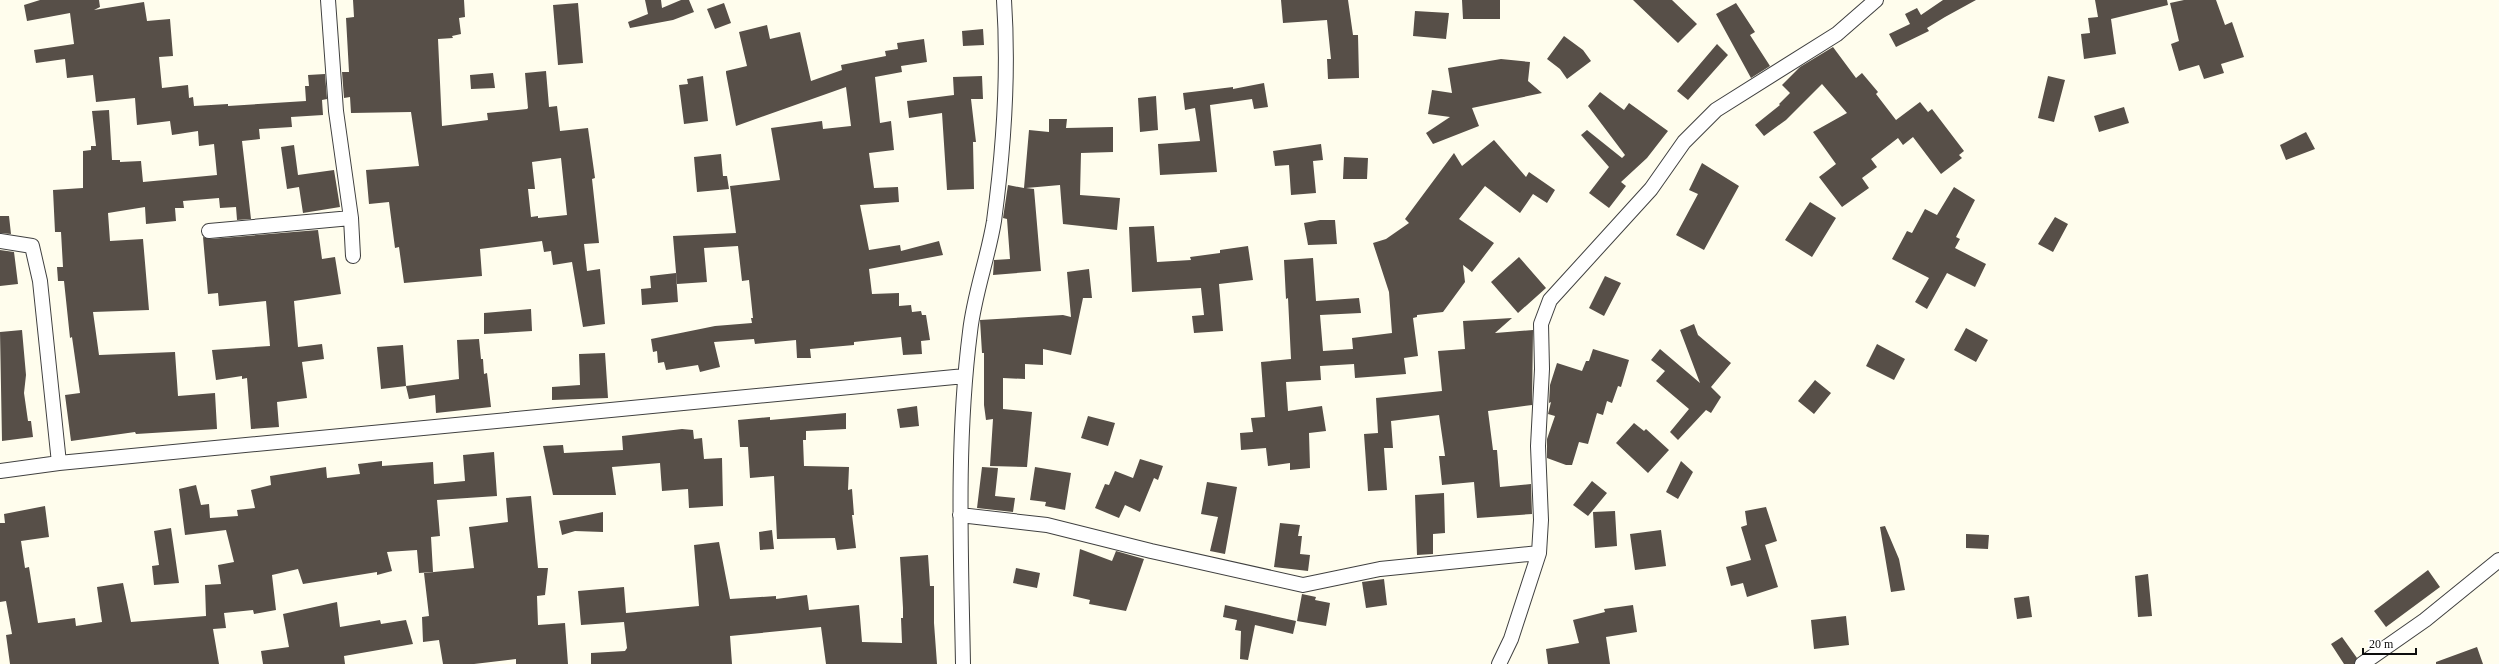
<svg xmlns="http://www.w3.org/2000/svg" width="2499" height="664" viewBox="0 0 2499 664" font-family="'Times New Roman',serif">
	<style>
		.building { fill: #574f48; fill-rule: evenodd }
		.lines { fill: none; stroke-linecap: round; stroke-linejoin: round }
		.street-casing { stroke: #404040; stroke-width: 16 }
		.street { stroke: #fff; stroke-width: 14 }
	</style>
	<rect width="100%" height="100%" fill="#fffded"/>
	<path class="building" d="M40,0H99L100,7L94,10L144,2L147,21L170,19L173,56L159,57L162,88L188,85L189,98L193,97L194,106L228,104V106L306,101L305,86H309L308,75L325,74L327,99L322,100L323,115L291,117L292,127L259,129L260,139L242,141L251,219L237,220L236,207L220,208L219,198L183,201L184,208H175L176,221L146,224L145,207L108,213L110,241L143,239L149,310L93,312L99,355L175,352L178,396L215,393L217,429L136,434L135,432L71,441L65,395L80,393L72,337L70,338L64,281H58L57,267H63L61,232H55L53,190L83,188V151L91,150V146H96L92,111L109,110L112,160H120V162L141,161L143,182L217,175L214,144L199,146L198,131L172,135L170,121L137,125L135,98L96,102L93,75L67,78L65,59L36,63L34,50L74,44L70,13L27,21L24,5Z
		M353,0H464L465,17L459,18L461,34L452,36L453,38L438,39L442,126L488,120L487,113L527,109L528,108L525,73L546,71L549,107L557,106L560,131L588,128L595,178L592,179L599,243L584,244L587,271L600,269L605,324L583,327L572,262L553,265L551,251L544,252L542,241L480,249L482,276L404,283L399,247L395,248L389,202L369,204L366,170L419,166L411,112L351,113L350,97L344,98L342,72H349L346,18L354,17ZM561,158L567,215L538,218V216L531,217L528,189H535L532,162Z
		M645,0H661L662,8L681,0H689L694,12L673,20L630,28L628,22L648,14Z
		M1281,0H1348L1353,35H1358L1359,78L1328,79L1327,59H1331L1327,20L1283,23Z
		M1462,0H1500V19H1463Z
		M1633,0H1672L1697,24L1678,43Z
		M1943,0H1976L1945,17L1927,28L1929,31L1896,47L1889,34L1910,24L1905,14L1917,8L1921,15Z
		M2095,0H2167L2168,5L2111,19L2116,54L2084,59L2081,34L2090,33L2088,18L2098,17Z
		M2184,0H2216L2225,25L2232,22L2244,57L2221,64L2224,73L2204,79L2199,65L2179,71L2171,44L2179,41L2170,3Z
		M578,3L583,63L558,65L553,5Z
		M724,3L731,23L715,29L707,9Z
		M1736,3L1755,32L1750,35L1770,66L1751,78L1716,14Z
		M1415,11L1449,13L1446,39L1413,36Z
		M767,25L770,39L800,32L811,81L842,70L841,65L886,56L885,51L898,49L897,43L924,39L927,62L901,66L902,72L875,77L880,123L891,121L894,150L869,153L874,188L898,187L899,202L860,205L869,250L900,245L901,251L939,241L943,255L869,269L872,294L899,293V306L911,305L912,312L921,311L922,315H926L930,340L921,341L922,354L903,355L901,337L854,342V345L810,349L811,358H797L796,340L755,344L754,339L714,342L720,367L700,372L698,365L666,370L664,362L658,363L657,351L653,352L651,339L715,326L752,323L751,318H753L749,280L742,281L738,246L704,248L707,282L677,284L673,236L736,233L730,186L780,180L771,128L822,121L823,129L851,126L846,87L736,126L726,73V71L747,66L739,32Z
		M983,29L984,45L963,46L962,31Z
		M1564,36L1583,50L1591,61L1567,79L1560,69L1547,59Z
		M1717,44L1728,55L1688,100L1677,91Z
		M1833,47L1856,78L1862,73L1878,92L1876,94L1896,120L1920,102L1928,112L1932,109L1964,151L1959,155L1962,158L1941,174L1913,137L1903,145L1898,138L1871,159L1877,167L1862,178L1869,188L1842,207L1819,177L1836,164L1813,132L1847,113L1822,84L1786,120L1764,136L1755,125L1780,105L1779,104L1790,93L1782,85L1800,67Z
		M1501,59L1530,62L1528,81L1542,93L1472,108L1479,126L1433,144L1426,133L1450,117L1428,114L1432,90L1452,93L1448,68Z
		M493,73L495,88L471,89L470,75Z
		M703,76L708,121L684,124L679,85L688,84L687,79Z
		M982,76L983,99H971L976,142H973L974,189L947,190L942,113L909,118L907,101L954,95L953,77Z
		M2048,76L2065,80L2054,122L2038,118Z
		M1264,83L1268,107L1254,109L1252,99L1210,105L1217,172L1160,175L1158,144L1200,141L1195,108L1185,110L1183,93L1233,87V89Z
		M1600,92L1624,110L1629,103L1668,131L1647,158L1621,182L1626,186L1609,208L1589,193L1609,167L1581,135L1587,130L1622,158L1625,155L1588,106Z
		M1156,96L1158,130L1140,132L1138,98Z
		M2124,107L2129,123L2099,132L2094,116Z
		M1049,119H1067L1066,128L1113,127V152L1081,153L1080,195L1120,198L1117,230L1063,224L1060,185L1026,188L1034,189L1041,271L993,275L994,260L1010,259L1007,219L1003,218L1008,185L1024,188L1029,130L1049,132Z
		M2306,132L2315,149L2286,160L2280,145Z
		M1494,140L1526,177L1529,172L1555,190L1547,203L1533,194L1520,213L1485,186L1459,219L1494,243L1472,272L1463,265L1465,282L1443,312L1417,315V317L1413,318L1418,356L1404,358L1406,374L1355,378L1354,364L1320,366L1321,380L1286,382L1288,411L1322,406L1326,431L1309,433L1310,468L1290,470V463L1268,466L1266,448L1241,450L1240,433L1253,432L1251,418L1265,417L1261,362L1291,359L1288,298L1286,299L1284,260L1313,258L1316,301L1359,298L1361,313L1320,315L1323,351L1353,349L1352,338L1392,333L1389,292L1373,243L1386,239L1409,223L1405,219L1454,153L1462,166Z
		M1321,144L1323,160L1313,161L1316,193L1291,195L1289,165L1275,166L1273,151Z
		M294,145L298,175L334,170L340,207L303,213L299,187L287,189L281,147Z
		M721,154L723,176H727L729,189L697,192L694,157Z
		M1344,157L1368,158L1367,179H1343Z
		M1702,163L1739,186L1704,250L1676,235L1698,194L1689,190Z
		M1954,187L1975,200L1956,237L1960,239L1955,248L1986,264L1975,287L1947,273L1927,309L1915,302L1929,278L1892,259L1907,231L1912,233L1925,209L1937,215Z
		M1810,202L1836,218L1812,257L1785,240Z
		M0,216H9L11,234L0,233Z
		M2055,217L2068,224L2053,252L2038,244Z
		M1320,220H1335L1337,244L1308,245L1304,223Z
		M1154,226L1157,262L1191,260L1190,257L1220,253V250L1248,246L1253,280L1219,284L1223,331L1194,333L1192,316L1204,315L1201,288L1132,292L1129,227Z
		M318,230L322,259L335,257L341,294L294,301L298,347L322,344L324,359L302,362L307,398L277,402L279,427L251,429L247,378L242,379V376L216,380L212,350L270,346L266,301L219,306L218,293L208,294L203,237L210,239Z
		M0,250L14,252L18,284L0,286Z
		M1519,257L1546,288L1518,313L1491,282Z
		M1089,269L1092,298H1083L1071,355L1043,349V365L1025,364V379L1003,378V409L1032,412L1027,467L990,466L993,419L986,420L984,405V353H982L980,320L1063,315L1071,317L1067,272Z
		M676,273L678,302L642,305L641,289L651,288L650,276Z
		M1605,276L1621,283L1604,316L1589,308Z
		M531,309L532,331L484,334V313Z
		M1512,318L1495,333L1533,330L1532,405L1488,411L1493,450H1497L1500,487L1531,484L1532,514L1477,518L1474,482L1442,485L1439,456H1445L1439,415L1391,421L1393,448H1384L1387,490L1368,491L1364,434L1378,433L1376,398L1442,391L1438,351L1465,349L1463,321Z
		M1694,324L1698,335L1731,363L1711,387L1721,397L1711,413L1706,410L1678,440L1670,432L1689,409L1656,381L1665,371L1651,360L1660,349L1700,383L1680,330Z
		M1966,328L1988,340L1976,362L1954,350Z
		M22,330L26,375L24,393L28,421H31L33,437L2,441L0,332Z
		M479,339L481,359H483L484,374L487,373L491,407L436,413L435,395L409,399L406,386L459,379L457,340Z
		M1877,344L1905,359L1894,380L1866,366Z
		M403,345L406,386L381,389L377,347Z
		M1593,349L1629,360L1621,387L1618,386L1612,403L1607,401L1603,415L1597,413L1588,444L1579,442L1572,465H1566L1547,458V439L1555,416L1548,414L1551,402L1549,403L1550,385L1557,363L1582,371L1586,361H1589Z
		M605,353L608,398L552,400V387L580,385L579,354Z
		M1815,380L1831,393L1814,414L1798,401Z
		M917,406L919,426L900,428L897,409Z
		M846,413V429L806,431V440H803L804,466L849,467L848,490L852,489L854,515H852L856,548L837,550L835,538L777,539L774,476L750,478L748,447H740L738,420L770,417V420Z
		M1088,416L1115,423L1108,446L1081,438Z
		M1634,423L1644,431L1646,429L1669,450L1648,473L1616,443Z
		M682,429L693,430L694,439L702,438L704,459L722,458L723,506L689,508L688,489L662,491L660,463L612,467L616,495H553L543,446L563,445L564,453L623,450L622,436Z
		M494,452L497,496L437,500L440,536L431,537L433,572L419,573L417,550L387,552L392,571L377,575V572L303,584L298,569L272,575L276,610L254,614L253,610L224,613L226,628L213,629L219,664H10L6,635L12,634L6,601L0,602V523H5L4,514L45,506L49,537L21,541L25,568L29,567L38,623L75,618L76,626L102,622L97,587L123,583L131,622L206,616L205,585L221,584L218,565L234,562L226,530L185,535L179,489L196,485L201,505L209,504L210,518L238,516L237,510L255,508L251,490L271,485L270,476L326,467L327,478L360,474L358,464L382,461V466L433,462L434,484L465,481L463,455Z
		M1140,459L1163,466L1158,480L1154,478L1140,512L1125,505L1119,518L1095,508L1105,484L1109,485L1115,471L1133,478Z
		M1681,461L1693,472L1678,499L1666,492Z
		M982,467L998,468L995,496L1015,498L1013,512L977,508Z
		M1035,467L1071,473L1065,510L1045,506L1046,502L1030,500Z
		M1592,481L1607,493L1588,516L1573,505Z
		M1207,482L1237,487L1225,554L1210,551L1218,517L1201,514Z
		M1444,493L1445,533L1433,534V554L1417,555L1415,495Z
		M531,496L538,568H548L545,595L537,596L538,625L565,623L568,664H516V659L474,664H443L439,640L423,642L422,617L429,616L424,573L474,568L469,527L508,522L506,498Z
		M1766,507L1777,541L1765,545L1778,587L1747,597L1743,583L1731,586L1726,567L1751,560L1741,527L1747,525L1745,511Z
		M1615,511L1617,546L1595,548L1593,512Z
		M603,512V532L575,531L562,535L559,521Z
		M1280,523L1300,525L1298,536H1302L1300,554L1310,555L1308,571L1274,567Z
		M1885,526L1899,559L1905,590L1891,592L1880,527Z
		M171,528L179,583L154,585L152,566L159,565L154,531Z
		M772,530L774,549L760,550L759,532Z
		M1661,530L1666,566L1635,570L1630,534Z
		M1966,534L1989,535L1988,549L1966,548Z
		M719,542L730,599L776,596V599L807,595L809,610L859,605L862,642L902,643L901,618H903V608L900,557L928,555L930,586H934V623L937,664H826L821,627L730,636L732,664H591V653L625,651L627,648L624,622L581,625L578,591L624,587L626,613L699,606L694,545Z
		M1080,549L1112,561L1116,551L1144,559L1126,611L1089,604L1090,600L1073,596Z
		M1016,568L1040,573L1037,588L1013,583Z
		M2428,570L2440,587L2386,627L2374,611Z
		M2148,574L2152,616L2138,617L2135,576Z
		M1384,579L1387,605L1366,608L1362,582Z
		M1302,594L1316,597L1315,600L1330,603L1326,626L1297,621Z
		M2029,596L2032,617L2017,619L2014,598Z
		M337,602L340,627L380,620L381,624L406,620L413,644L344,656L345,664H263L261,651L289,647L283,614Z
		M1225,605L1296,621L1293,634L1255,625L1248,660L1240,659L1241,631L1235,630L1237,620L1223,617Z
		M1633,605L1637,632L1606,637L1610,664H1548L1546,649L1579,643L1573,620L1605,612L1604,609Z
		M1846,616L1849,645L1814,649L1811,620Z
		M2342,637L2357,658L2354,664H2344L2331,644Z
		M2477,647L2483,664H2436V662Z"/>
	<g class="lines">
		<defs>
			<path id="street" d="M328,0L336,111L351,218L353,256
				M209,231L351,218
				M0,241L32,246L40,281L59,463L0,471
				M59,463L965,376
				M960,515L1047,525L1151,551L1303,585L1380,569L1539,553
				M963,664C961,553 956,442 970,332C974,295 988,258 994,221C1004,147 1009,74 1004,0
				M1499,664L1511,639L1539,553L1541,520L1538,446L1542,369L1541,324L1550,300L1651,189L1684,142L1716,110L1837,34L1876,0
				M2362,664L2425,620L2499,560"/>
		</defs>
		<use href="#street" class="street-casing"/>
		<use href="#street" class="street"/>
	</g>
	<path d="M2363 648v6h53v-6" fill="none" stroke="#0d0d0d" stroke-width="2"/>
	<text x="2369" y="648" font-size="12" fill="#0d0d0d" stroke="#ffffff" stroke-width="3" paint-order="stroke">20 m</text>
</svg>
